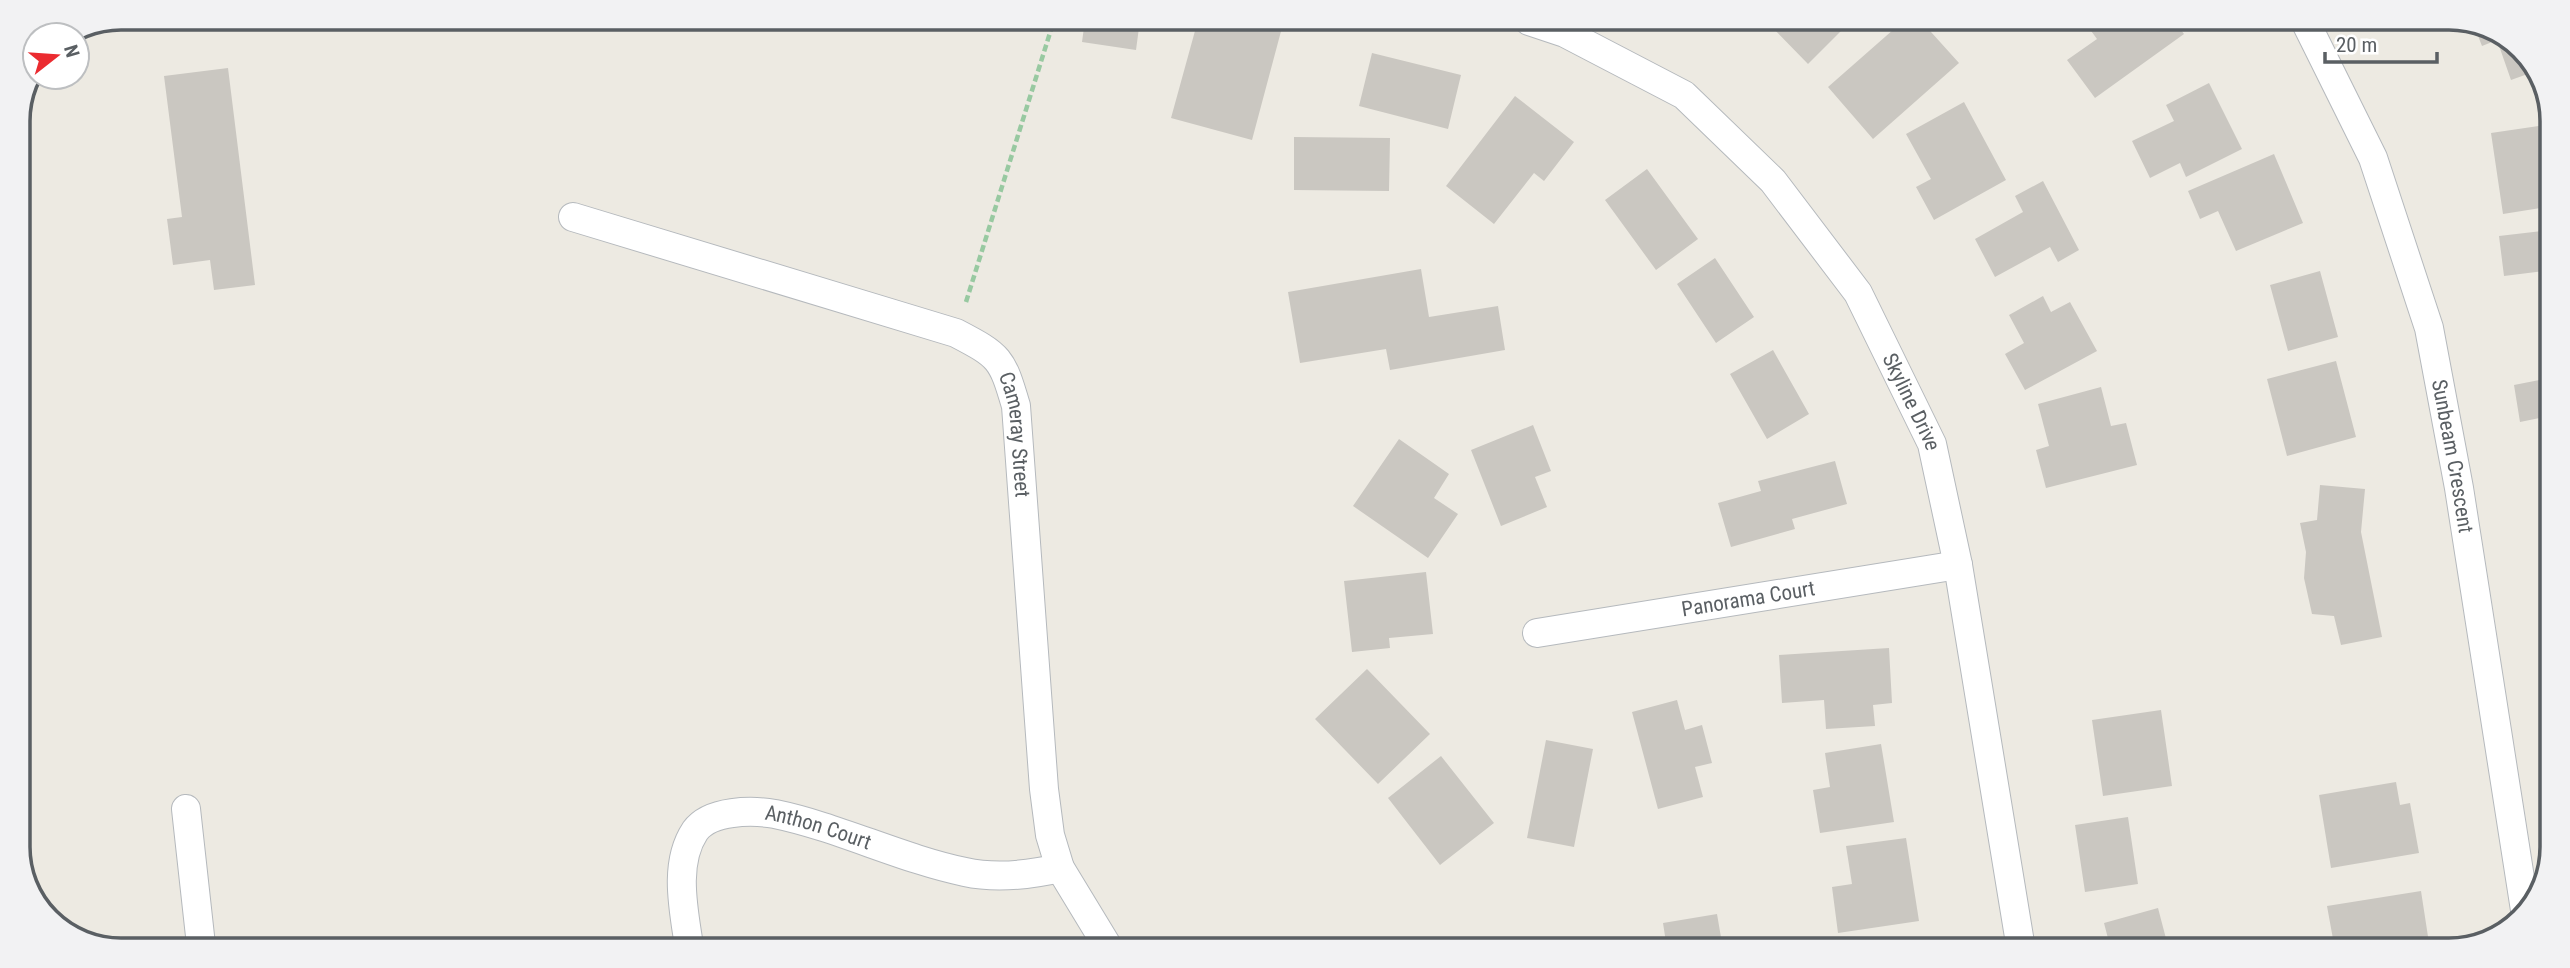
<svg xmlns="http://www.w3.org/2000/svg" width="2570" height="968" viewBox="0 0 2570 968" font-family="'Roboto Condensed',sans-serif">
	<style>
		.building { fill: #cac7c1 }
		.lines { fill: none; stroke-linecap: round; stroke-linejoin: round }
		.street-casing { stroke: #b5b9bd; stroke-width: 30 }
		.path { stroke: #98c9a1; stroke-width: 4.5; stroke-dasharray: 7 3.5; stroke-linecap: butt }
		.street { stroke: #fff; stroke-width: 28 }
		.labels { text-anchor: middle; stroke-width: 6; stroke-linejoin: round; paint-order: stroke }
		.street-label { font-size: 21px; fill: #5a5f63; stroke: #fff }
		.rim { fill: none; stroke: #5a5f63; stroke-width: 3.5 }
	</style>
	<rect width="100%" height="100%" fill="#edeae2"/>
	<path class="building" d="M1085,20H1140L1136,50L1082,42Z
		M1198,20H1284L1252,140L1171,118Z
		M1766,21L1835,22L1843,29L1808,64Z
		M1902,22H1922L1959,63L1873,139L1828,87Z
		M2089,22H2175L2184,34L2095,98L2067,60L2097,39L2086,24Z
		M2473,23H2483L2531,58L2536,71L2511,80L2497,40L2482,46Z
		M1372,53L1461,75L1448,129L1359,106Z
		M228,68L255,285L214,290L210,260L173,265L167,219L182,217L164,76Z
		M2209,83L2242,149L2186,177L2180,163L2150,178L2132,141L2174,121L2166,105Z
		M1515,96L1574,142L1544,181L1534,173L1494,224L1446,186Z
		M1964,102L2006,180L1934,220L1916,187L1931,179L1906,134Z
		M2552,124V206L2503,214L2491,133Z
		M1294,137L1390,138L1389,191L1294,190Z
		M2274,154L2303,223L2236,251L2218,211L2200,219L2188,191Z
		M1647,169L1698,239L1656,270L1605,200Z
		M2043,181L2079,250L2058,262L2050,247L1995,277L1975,239L2023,212L2015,196Z
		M2551,230V270L2504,276L2499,236Z
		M1715,258L1754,317L1716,343L1677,284Z
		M1421,269L1429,317L1498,306L1505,350L1390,370L1386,349L1300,363L1288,292Z
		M2320,271L2338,337L2288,351L2270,285Z
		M2043,296L2051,312L2070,302L2097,351L2025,390L2005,354L2024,343L2009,315Z
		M1773,350L1809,414L1767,439L1730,374Z
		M2336,361L2356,437L2287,456L2267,379Z
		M2550,378V416L2520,422L2514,385Z
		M2101,387L2111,426L2126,423L2137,465L2046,488L2036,450L2049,446L2038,404Z
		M1533,425L1551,471L1535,477L1547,507L1501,526L1471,450Z
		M1399,439L1449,474L1434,498L1458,514L1428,558L1353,506Z
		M1835,461L1847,504L1792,519L1795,529L1731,547L1718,503L1761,491L1758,481Z
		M2320,485L2365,489L2361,532L2382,637L2341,645L2334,616L2312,614L2304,578L2306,552L2300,523L2317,520Z
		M1426,572L1433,634L1389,638L1390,648L1352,652L1344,581Z
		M1889,648L1892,703L1873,705L1875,726L1826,729L1824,700L1782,703L1779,655Z
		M1367,669L1430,734L1378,784L1315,719Z
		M1677,700L1685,730L1702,725L1712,763L1695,767L1703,797L1658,809L1632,712Z
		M2161,710L2172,786L2103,796L2092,720Z
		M1546,740L1593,749L1574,847L1527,838Z
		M1881,744L1894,822L1820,833L1813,790L1830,787L1825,753Z
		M1441,756L1494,823L1440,865L1388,798Z
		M2396,782L2400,805L2410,803L2419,853L2331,868L2319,795Z
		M2128,817L2138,884L2085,892L2075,825Z
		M1906,838L1919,921L1838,933L1832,887L1852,884L1846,846Z
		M2421,891L2429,943L2382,950H2335L2327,906Z
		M2158,908L2169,950H2111L2104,923Z
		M1717,914L1723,949H1667L1663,923Z
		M1381,941V948H1331L1330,945Z"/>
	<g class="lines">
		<defs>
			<g id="street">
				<path id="s1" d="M1529,21L1565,33L1684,95L1773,181L1858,293L1932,444L1958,565L2021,949"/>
				<path id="s2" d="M2306,23L2373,158L2429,328L2459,488L2525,910"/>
				<path id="s3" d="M573,217L956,333C1000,356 1002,358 1016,406L1044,789L1050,835L1060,868L1108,947"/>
				<path id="s4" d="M1537,633L1958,565"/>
				<path d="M186,809L201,945"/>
				<path id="s5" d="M689,946C684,911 673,864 695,831C710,810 752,810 775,814C838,827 902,859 965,872C997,879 1029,875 1060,868"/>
			</g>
		</defs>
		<use href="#street" class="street-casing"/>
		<path class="path" d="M966,302L1054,20"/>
		<use href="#street" class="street"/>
	</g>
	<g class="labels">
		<g class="street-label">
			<text dy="7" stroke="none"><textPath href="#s1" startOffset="558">Skyline Drive</textPath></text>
			<text dy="7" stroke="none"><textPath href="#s3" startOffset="528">Cameray Street</textPath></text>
			<text dy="7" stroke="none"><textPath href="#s2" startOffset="460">Sunbeam Crescent</textPath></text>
			<text dy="7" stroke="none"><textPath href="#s4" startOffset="214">Panorama Court</textPath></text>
			<text dy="7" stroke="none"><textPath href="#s5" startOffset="248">Anthon Court</textPath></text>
		</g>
	</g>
	<path d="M0 0H2570V968H0ZM121 30H2449A91 91 0 0 1 2540 121V847A91 91 0 0 1 2449 938H121A91 91 0 0 1 30 847V121A91 91 0 0 1 121 30Z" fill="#f2f2f3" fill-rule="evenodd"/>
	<path class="rim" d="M121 30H2449A91 91 0 0 1 2540 121V847A91 91 0 0 1 2449 938H121A91 91 0 0 1 30 847V121A91 91 0 0 1 121 30Z"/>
	<g transform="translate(56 56) rotate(73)"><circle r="33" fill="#ffffff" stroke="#bdbfc1" stroke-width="2"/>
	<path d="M0-5L12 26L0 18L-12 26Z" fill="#eb2b30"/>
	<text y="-10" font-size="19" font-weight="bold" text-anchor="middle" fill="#5a5f63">N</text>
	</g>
	<path d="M2325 52v10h112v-10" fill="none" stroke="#5a5f63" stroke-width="3.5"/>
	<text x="2336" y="52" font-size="21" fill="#5a5f63" stroke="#ffffff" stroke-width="5" paint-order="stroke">20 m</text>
</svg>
